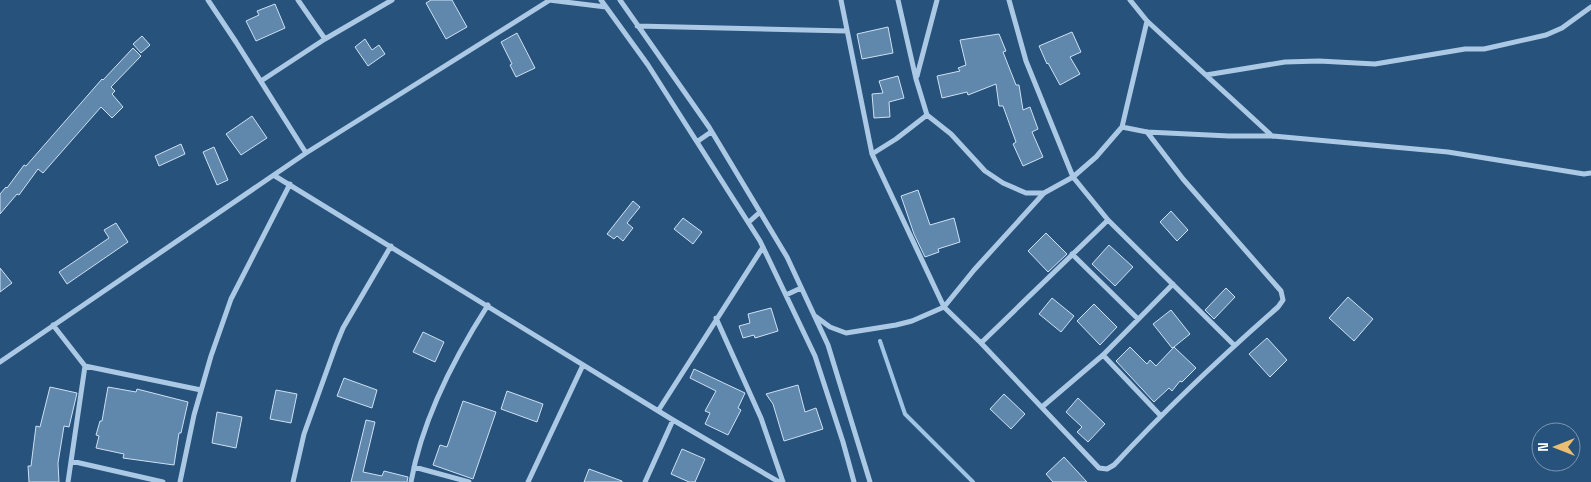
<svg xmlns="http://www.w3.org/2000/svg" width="1591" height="482" viewBox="0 0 1591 482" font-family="'Space Grotesk',sans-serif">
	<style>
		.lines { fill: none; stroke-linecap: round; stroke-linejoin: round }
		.stream { stroke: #a0c4e4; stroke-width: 4 }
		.building { fill: #6087ac; stroke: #cde1f3 }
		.minor { stroke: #abc9e4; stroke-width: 5 }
	</style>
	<rect width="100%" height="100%" fill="#27527b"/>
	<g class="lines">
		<path class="stream" d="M880,341L905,414L973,482"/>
	</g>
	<path class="building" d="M431,0H452L467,27L446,39L426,3Z
		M275,4L285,28L256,41L246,21L259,15L257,11Z
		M888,27L893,53L862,59L857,34Z
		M1072,32L1081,52L1070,57L1080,74L1060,85L1048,63L1047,64L1039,46Z
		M517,33L535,68L516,77L510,65L512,64L501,42Z
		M999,34L1006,51L1003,52L1016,85H1019L1023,110L1030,107L1038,129L1032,132L1043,157L1023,166L1013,144L1016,142L1003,106H999L996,84L968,95L967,92L942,98L937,76L960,71L958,68L966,65L960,40Z
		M142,36L150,45L141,53L133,44Z
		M365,39L372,50L379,45L385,54L368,66L355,47Z
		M133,48L141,56L111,87L115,91L112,94L123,107L112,118L101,107L43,173L38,169L19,195L17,194L0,214V194L6,187L7,188L24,165L26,166L102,79L103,80Z
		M898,76L904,98L889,102L890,117L874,118L872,94L883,93L879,81Z
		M252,116L267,138L241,155L226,134Z
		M181,144L185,154L159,166L155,156Z
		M214,147L228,180L217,185L203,152Z
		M918,190L930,225L954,218L960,242L938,249L939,252L925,257L914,234L901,196Z
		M633,201L640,207L627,223L633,228L623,241L617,236L614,239L607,234Z
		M1171,211L1188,230L1177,241L1160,222Z
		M683,218L702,232L693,244L674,229Z
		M116,223L128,242L67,284L59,272L109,238L104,230Z
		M1046,233L1067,254L1048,272L1028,251Z
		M1109,245L1133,267L1115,286L1092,264Z
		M0,268L12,283L0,292Z
		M1226,288L1235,297L1214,319L1205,310Z
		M1348,297L1373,319L1354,341L1329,318Z
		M1052,298L1074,316L1061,332L1039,314Z
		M1094,304L1117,327L1100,345L1077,321Z
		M771,308L778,331L755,338L754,335L743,338L739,326L750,323L748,314Z
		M1171,310L1190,334L1174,347L1196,368L1182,382L1180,381L1172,391L1169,388L1154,402L1116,361L1130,347L1147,364L1150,360L1156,366L1174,347L1172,348L1153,324Z
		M423,332L444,342L435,362L413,352Z
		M1267,338L1287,360L1270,377L1249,354Z
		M694,369L745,393L738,408L741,410L728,435L705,424L710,413L705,411L716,391L690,378Z
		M344,378L377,390L372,408L337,396Z
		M798,385L805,412L816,408L823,429L784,441L773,404L766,394Z
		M50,387L77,393L69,427L64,426L58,463L59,482H29L28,466H31L36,426L40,427Z
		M108,387L136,392L137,389L188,402L181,433H179L174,465L123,458L124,454L96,448L99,436L96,435L100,421H102Z
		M276,390L297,394L291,423L270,419Z
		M507,391L543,404L537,422L501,409Z
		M1004,394L1025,414L1011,429L990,409Z
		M1078,398L1105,424L1088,442L1077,432L1082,427L1066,412Z
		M463,401L496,412L473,479L433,465L440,445L447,447Z
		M217,412L242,417L236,448L212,443Z
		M366,420L375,422L363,472L382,476L384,471L408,477L407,482H351Z
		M682,449L705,459L695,482H689L671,474Z
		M1064,457L1087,482H1053L1046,474Z
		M589,469L622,481V482H584Z"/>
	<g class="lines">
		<path class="minor" d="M208,0L236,42L306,153
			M298,0L325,39
			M549,0L606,7
			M601,0L648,65L760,241L815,356L843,442L854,482
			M620,0L709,127L787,257L828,345L870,482
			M841,0L872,154L944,307L981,343L1099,468L1107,469L1114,465C1166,409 1221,357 1278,307L1283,300L1281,291L1183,179L1147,132
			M898,0L916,79L927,115L951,134L985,171L1003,183L1026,193H1044
			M1009,0L1026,61L1073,177L1108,220L1234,345
			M1130,0L1147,21L1272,136
			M637,26L847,31
			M1206,75L1285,62L1319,61L1375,64L1465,49H1484L1546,35L1562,28L1591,7
			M917,76L937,0
			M261,81L325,39L392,0
			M1122,127L1147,132L1229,136H1273L1448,152L1584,174L1591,173
			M698,141L711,132
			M872,154L896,139L927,115
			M275,176L673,420L779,482
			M749,222L760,212
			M1072,254L1138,319
			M786,295L801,288
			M815,316L830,327L846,333L896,325L912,321L944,307L974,270L1044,193L1073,177L1096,157L1122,127L1147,21
			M716,318L761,418L783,482
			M53,325L85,366L201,390
			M981,343L1108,220
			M1103,355L1160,415
			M0,362L306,153L550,0
			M1042,407L1103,355L1173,284
			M658,411L763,247
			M71,461L163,482
			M414,467L469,482
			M68,482L85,366
			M180,482L194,415L211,356L231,299L290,184
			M293,482L304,434L336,345L343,328L391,246
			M411,482C422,420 454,358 488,305
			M528,482L583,365
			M645,482L673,420"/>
	</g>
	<g transform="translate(1556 447) rotate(270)"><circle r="24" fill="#27527b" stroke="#7d97b0"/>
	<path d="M0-4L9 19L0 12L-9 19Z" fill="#ebbf71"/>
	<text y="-8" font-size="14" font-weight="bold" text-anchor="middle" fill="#ffffff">N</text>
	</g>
</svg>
